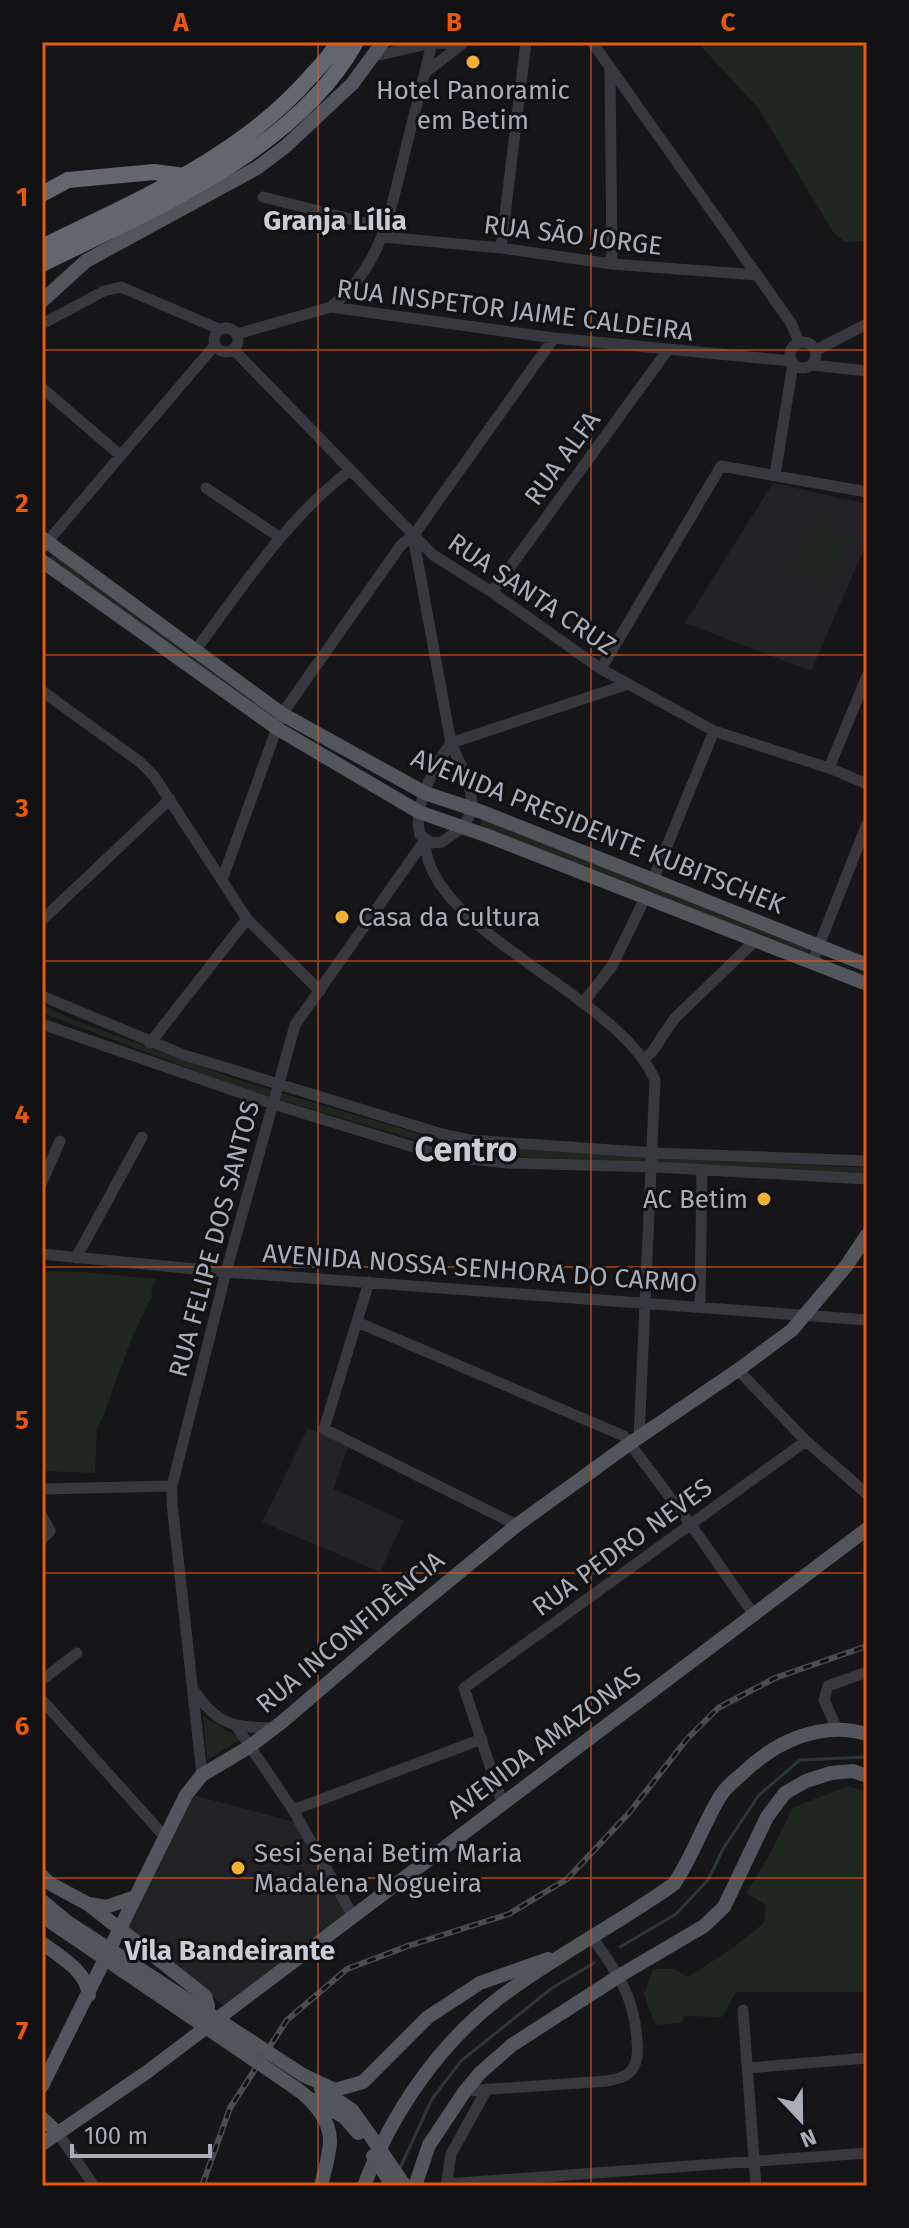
<svg xmlns="http://www.w3.org/2000/svg" width="909" height="2228" viewBox="0 0 909 2228" font-family="'Fira Sans',sans-serif">
	<style>
		.built { fill: #222225 }
		.green { fill: #1e261f }
		.lines { fill: none; stroke-linecap: round; stroke-linejoin: round }
		.stream { stroke: #2c353c; stroke-width: 3 }
		.minor { stroke: #37383d; stroke-width: 11 }
		.major { stroke: #53555c; stroke-width: 14 }
		.highway { stroke: #63666e; stroke-width: 16 }
		.rail-casing { stroke: #4a4c52; stroke-width: 6 }
		.rail { stroke: #111113; stroke-width: 3; stroke-dasharray: 9; stroke-linecap: butt }
		.major-bridge { stroke: #53555c; stroke-width: 14 }
		.grid { fill: none; stroke: #e8590c; stroke-width: 2; stroke-opacity: 0.55 }
		.poi-dot { fill: #f2b134; stroke: #111113; stroke-width: 3 }
		.labels { text-anchor: middle; stroke-width: 6; stroke-linejoin: round; paint-order: stroke }
		.poi-label { font-size: 26px; fill: #a8adb8; stroke: #111113; text-anchor: start }
		.street-label { font-size: 26px; fill: #a8adb8; stroke: #111113 }
		.neighbourhood-label { font-size: 28px; font-weight: bold; fill: #c9ccd4; stroke: #111113 }
		.district-label { font-size: 34px; font-weight: bold; fill: #c9ccd4; stroke: #111113 }
		.neatline { fill: none; stroke: #e8590c; stroke-width: 3 }
		.grid-label { font-size: 26px; text-anchor: middle; font-weight: bold; fill: #e8590c }
	</style>
	<rect width="100%" height="100%" fill="#161618"/>
	<path class="built" d="M773,483L867,504V542L811,671L685,623Z
		M308,1428L348,1445L334,1489L404,1521L380,1572L262,1522Z
		M193,1795L295,1822L348,1914L225,2006L123,1928Z"/>
	<path class="green" d="M697,42H867V241L845,242L833,232L759,109Z
		M822,523L848,540L823,581L795,564Z
		M52,554L277,715L272,722L46,565Z
		M481,819L811,946L807,956L480,829Z
		M42,1005L71,1019L241,1081L460,1146L867,1168V1175L673,1163L485,1156L443,1148L244,1089L42,1013Z
		M42,1271L83,1272L156,1279L151,1292L153,1294L133,1335L100,1424L97,1426L95,1473L42,1471Z
		M203,1716L241,1739L207,1760Z
		M848,1786L867,1792V1992H736L722,2017L684,2016L682,2023L655,2025L644,1994L653,1969H675L688,1977L733,1948L764,1923L766,1905L746,1893L773,1849L792,1808Z"/>
	<g class="lines">
		<path class="stream" d="M620,1947L676,1914L708,1880L723,1849L759,1795L800,1760L867,1757
			M400,2168L432,2099L461,2061L552,1988L594,1963"/>
		<path class="minor" d="M592,42L791,323L799,342
			M375,56L432,43L462,44
			M610,69L612,264
			M425,73L462,44
			M263,197L386,228
			M383,237L501,248L612,264L757,275
			M501,248L526,42
			M331,307C381,267 389,216 404,156C413,119 423,81 432,43
			M42,324L104,291L121,287L219,329
			M214 340a12 12 0 1 1 24 0a12 12 0 1 1-24 0Z
			M237,334L331,307L554,338L791,361
			M790 355a13 13 0 1 1 26 0a13 13 0 1 1-26 0Z
			M233,349L433,555L492,592L601,669L714,731L829,768L867,784
			M816,350L867,324
			M812,365L867,371
			M42,388L120,455
			M775,475L793,364
			M206,488L279,537
			M413,536L451,743L469,783L473,809L463,827L442,842L432,843L420,835C412,806 435,765 451,743
			M42,548L215,345
			M492,592L667,351
			M194,652C242,588 285,520 349,471
			M601,669L721,466L867,492
			M42,691L140,762L154,776L247,919L320,991
			M451,743L628,684
			M829,768L867,676
			M425,841C426,931 618,994 655,1080L639,1438
			M222,880L282,714L401,545L413,536L554,338
			M653,880L714,731
			M42,920L170,799
			M812,963L867,824
			M42,996L184,1055L442,1134L470,1140L656,1153L867,1161
			M583,1003L612,966L645,898
			M42,1024L273,1104L443,1156L508,1163L655,1167L867,1179
			M150,1043L247,919
			M643,1060L652,1052L674,1019L755,941
			M42,1182L60,1141
			M42,1254L226,1272L867,1320
			M76,1258L142,1137
			M369,1282L324,1429L517,1525
			M700,1306L702,1170
			M357,1322L624,1436L691,1525L755,1616
			M738,1370L806,1441L867,1494
			M42,1489L172,1486
			M42,1516L50,1531L42,1539
			M42,1680L77,1653
			M196,1693C219,1727 236,1727 275,1728
			M42,1700L165,1837
			M236,1726L293,1810L353,1916
			M837,1729L824,1700L828,1686L867,1672
			M202,1775L172,1503V1486L226,1272L295,1025L425,840
			M502,1802L464,1688L806,1441
			M293,1810L482,1739
			M743,2010L756,2186
			M748,2068L867,2058
			M465,2091L607,2081C615,2079 625,2078 631,2071C638,2063 638,2051 637,2041C635,1997 617,1972 592,1937
			M58,2133L94,2186
			M446,2184L867,2153
			M446,2186L451,2154L487,2089"/>
		<path class="major" d="M42,301L86,261L257,168L286,146L352,84L383,42
			M42,538L282,714L425,793L482,812L867,965
			M42,561L278,729L419,812L488,836L867,984
			M42,1876L49,1883L88,1904L205,1996L208,2006L200,2022
			M89,1904L106,1907L135,1897
			M42,1943C60,1957 86,1970 89,1995
			M303,2075L335,2090L363,2082L428,2017L480,1983L548,1959
			M42,2086L186,1795L202,1775L249,1747L282,1722L400,1621L517,1525L629,1444L738,1370L792,1330L847,1265L867,1235
			M294,2087C311,2098 330,2119 330,2140C330,2154 324,2172 321,2186
			M321,2089L352,2110L372,2138
			M314,2100L344,2117L358,2133
			M42,2118L58,2133
			M42,2144L147,2072L867,1529
			M364,2186C391,2114 438,2045 499,1998C554,1956 618,1924 674,1884C693,1856 703,1824 721,1795C726,1787 735,1780 743,1773C775,1742 821,1720 867,1734
			M415,2186L429,2145L465,2091L480,2073L512,2045L619,1976L704,1926L724,1907L767,1817L785,1793L806,1781L831,1773L853,1771L867,1776"/>
		<path class="highway" d="M42,194L68,180L154,172L184,176
			M42,247C137,200 240,158 311,76C321,65 332,54 338,42
			M42,264C149,211 296,151 356,42"/>
		<defs>
			<path id="rail" d="M202,2186L230,2108L287,2020L347,1969L408,1946L509,1914L567,1879L629,1813L687,1739L718,1708L775,1678L867,1646"/>
		</defs>
		<use href="#rail" class="rail-casing"/>
		<use href="#rail" class="rail"/>
		<path class="major-bridge" d="M42,1901L66,1921L303,2075
			M42,1916L294,2087
			M372,2138L405,2186
			M373,2156L393,2186"/>
	</g>
	<path class="grid" d="M318,42V2186M591,42V2186M42,350H867M42,655H867M42,961H867M42,1267H867M42,1573H867M42,1878H867"/>
	<g class="poi-dot">
		<circle cx="473" cy="62" r="8"/>
		<circle cx="342" cy="917" r="8"/>
		<circle cx="764" cy="1199" r="8"/>
		<circle cx="238" cy="1868" r="8"/>
	</g>
	<g class="labels">
		<g class="poi-label">
			<text x="473" y="99" text-anchor="middle">Hotel Panoramic<tspan x="473" dy="30">em Betim</tspan></text>
			<text x="358" y="926">Casa da Cultura</text>
			<text x="748" y="1208" text-anchor="end">AC Betim</text>
			<text x="254" y="1862">Sesi Senai Betim Maria<tspan x="254" dy="30">Madalena Nogueira</tspan></text>
		</g>
		<g class="street-label">
			<text transform="translate(573 235) rotate(7)" y="9">RUA SÃO JORGE</text>
			<text transform="translate(515 310) rotate(7)" y="9">RUA INSPETOR JAIME CALDEIRA</text>
			<text transform="translate(562 458) rotate(-54)" y="9">RUA ALFA</text>
			<text transform="translate(532 594) rotate(34)" y="9">RUA SANTA CRUZ</text>
			<text transform="translate(598 831) rotate(22)" y="9">AVENIDA PRESIDENTE KUBITSCHEK</text>
			<text transform="translate(214 1239) rotate(-75)" y="9">RUA FELIPE DOS SANTOS</text>
			<text transform="translate(480 1268) rotate(4)" y="9">AVENIDA NOSSA SENHORA DO CARMO</text>
			<text transform="translate(622 1547) rotate(-36)" y="9">RUA PEDRO NEVES</text>
			<text transform="translate(350 1632) rotate(-40)" y="9">RUA INCONFIDÊNCIA</text>
			<text transform="translate(544 1742) rotate(-37)" y="9">AVENIDA AMAZONAS</text>
		</g>
		<g class="neighbourhood-label">
			<text x="335" y="230">Granja Lília</text>
			<text x="230" y="1960">Vila Bandeirante</text>
		</g>
		<g class="district-label">
			<text x="466" y="1161">Centro</text>
		</g>
	</g>
	<rect width="909" height="2228" fill="none" stroke="#111113" stroke-width="88"/>
	<g transform="translate(801 2120) rotate(158)" stroke="#111113" stroke-width="6" paint-order="stroke">
	<path d="M0-6L14 30L0 20L-14 30Z" fill="#a8adb8"/>
	<text y="-12" font-size="22" font-weight="bold" text-anchor="middle" fill="#a8adb8">N</text>
	</g>
	<path d="M72 2144v12h138v-12" fill="none" stroke="#a8adb8" stroke-width="4"/>
	<text x="84" y="2144" font-size="24" fill="#a8adb8" stroke="#111113" stroke-width="6" paint-order="stroke">100 m</text>
	<rect x="44" y="44" width="821" height="2140" class="neatline"/>
	<g class="grid-label">
		<text x="181" y="31">A</text>
		<text x="454" y="31">B</text>
		<text x="728" y="31">C</text>
		<text x="22" y="206">1</text>
		<text x="22" y="512">2</text>
		<text x="22" y="817">3</text>
		<text x="22" y="1123">4</text>
		<text x="22" y="1429">5</text>
		<text x="22" y="1735">6</text>
		<text x="22" y="2040">7</text>
	</g>
</svg>
